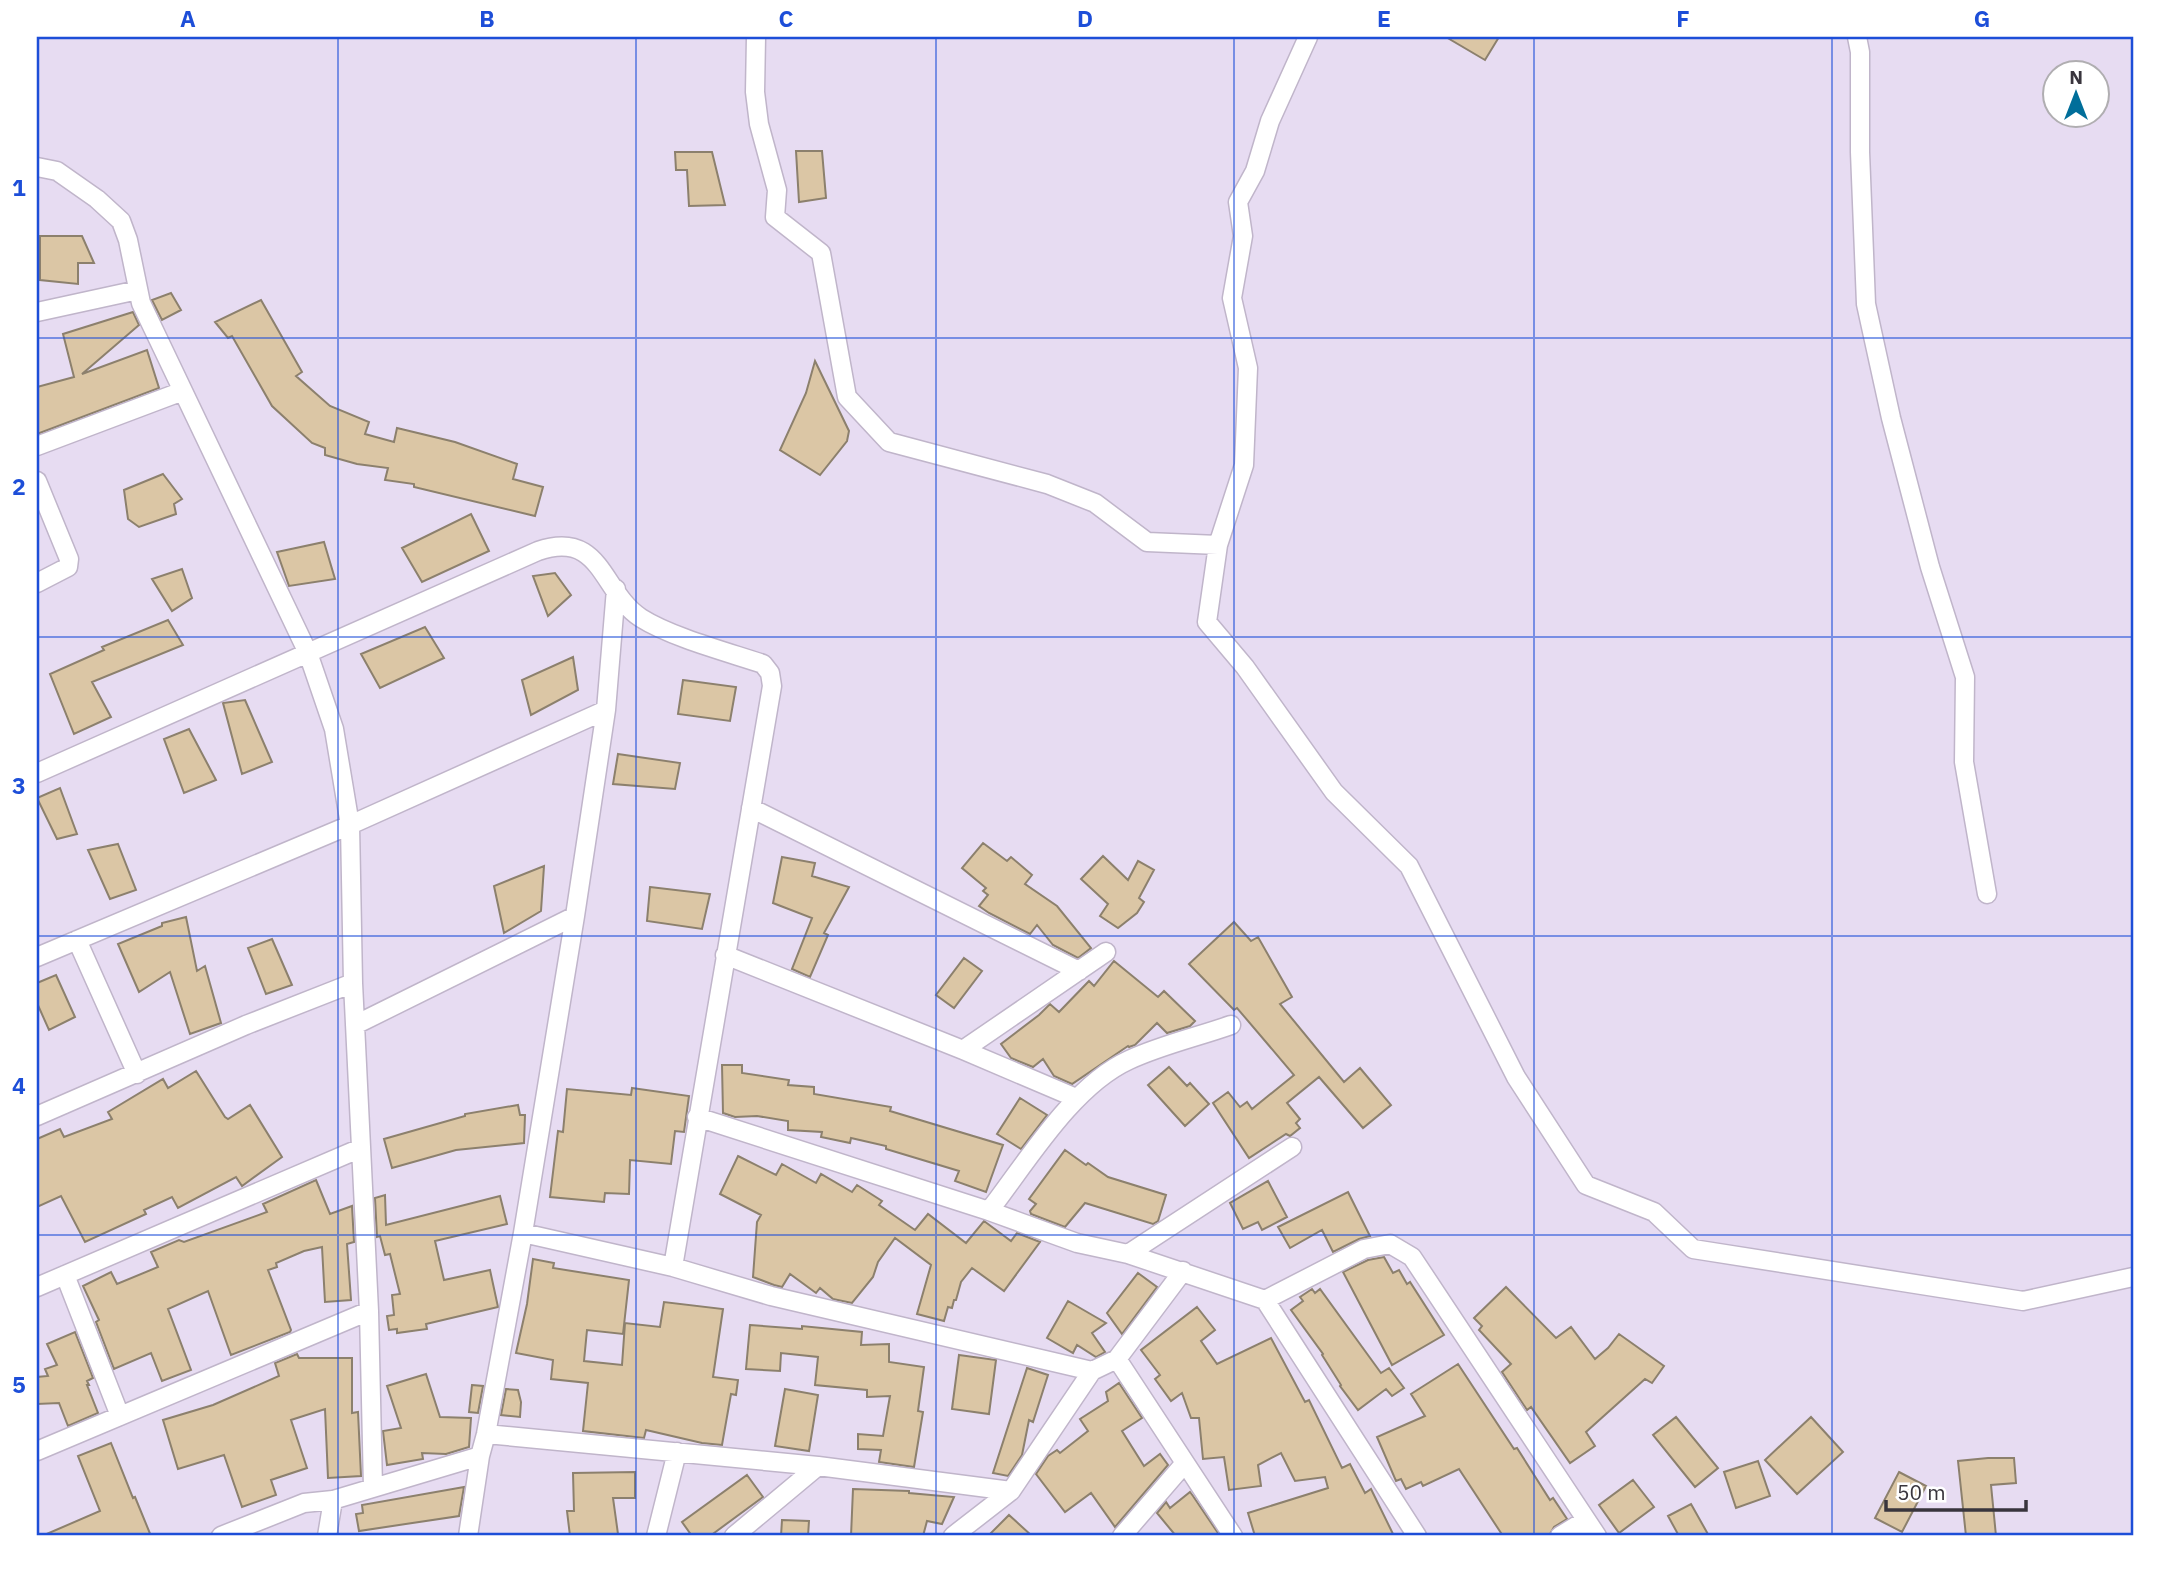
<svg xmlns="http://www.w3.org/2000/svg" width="2170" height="1573" viewBox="0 0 2170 1573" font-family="'IBM Plex Sans',sans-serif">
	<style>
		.building { fill: #dbc6a5; stroke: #8c806d; stroke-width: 2 }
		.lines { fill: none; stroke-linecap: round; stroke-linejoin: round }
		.street-casing { stroke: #c0b5ca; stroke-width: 21 }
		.street { stroke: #fff; stroke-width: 18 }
		.grid { fill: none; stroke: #1d4ed8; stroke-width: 2; stroke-opacity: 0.55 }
		.neatline { fill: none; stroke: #1d4ed8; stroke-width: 2.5 }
		.grid-label { font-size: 23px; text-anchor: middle; font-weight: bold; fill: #1d4ed8 }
	</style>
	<rect width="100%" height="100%" fill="#e7dcf2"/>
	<path class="building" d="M1446,37H1499L1485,60Z
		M796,151H822L826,198L799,202Z
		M675,152H712L725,205L689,206L687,170H676Z
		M40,236H82L94,263H78V284L40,280Z
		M171,293L181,310L162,320L152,300Z
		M261,300L302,372L296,376L330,406L369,422L365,434L394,442L397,428L455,442L517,464L513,479L543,487L535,516L414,487V484L385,480L388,468L357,464L325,455V448L312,443L272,406L232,336L228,338L215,322Z
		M133,312L139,325L82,374L147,350L159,388L37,434V387L74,377L63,334Z
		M815,361L849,431L847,441L820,475L780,450L806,393Z
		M163,474L182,499L174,504L176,514L139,527L128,519L124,490Z
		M471,514L489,551L422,582L402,548Z
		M324,542L335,579L289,586L277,552Z
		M182,569L192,598L172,611L152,579Z
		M555,573L571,595L548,616L533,576Z
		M168,620L183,645L92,682L111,717L74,734L50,674L104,650L102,647Z
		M425,627L444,658L380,688L361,654Z
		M573,657L578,690L531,715L522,680Z
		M683,680L736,687L730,721L678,714Z
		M245,700L272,762L242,774L223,703Z
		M189,729L216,780L184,793L164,739Z
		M618,754L680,763L675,789L613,784Z
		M60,788L77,834L57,839L37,798Z
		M983,843L1007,861L1011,857L1032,875L1025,884L1057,906L1091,948L1078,958L1053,945L1037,925L1030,934L989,913L979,906L988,895L983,891L986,888L962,868Z
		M118,844L136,890L110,899L88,850Z
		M1103,856L1128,880L1138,861L1154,870L1139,898L1144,902L1137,913L1118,928L1100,916L1108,904L1081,879Z
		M782,857L815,863L812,876L849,887L824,933L828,935L810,977L792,969L812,918L773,903Z
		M544,866L541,911L504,933L494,886Z
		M650,887L710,894L702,929L647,921Z
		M186,917L197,971L205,966L221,1023L190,1034L170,972L139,992L118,944L162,926V923Z
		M1234,922L1251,941L1258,937L1292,997L1280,1004L1344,1082L1360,1068L1391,1105L1363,1128L1319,1077L1287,1103L1300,1119L1296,1123L1300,1128L1290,1136L1286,1134L1249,1158L1213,1103L1228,1092L1240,1107L1247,1102L1252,1109L1294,1075L1237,1008L1234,1010L1189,964Z
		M272,939L292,985L266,994L248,948Z
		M964,958L982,971L954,1008L936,995Z
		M1114,961L1158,997L1164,991L1195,1021L1190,1026L1167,1033L1157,1023L1135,1045L1129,1047L1128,1046L1072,1084L1054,1076L1043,1059L1033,1067L1011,1058L1001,1044L1039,1015L1050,1004L1059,1012L1089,981L1094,986Z
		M56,975L75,1017L49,1030L37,1003V983Z
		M722,1065H742V1073L789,1080L788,1085L814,1087V1094L891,1107L890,1111L1003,1145L986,1192L955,1181L959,1171L886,1149V1146L851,1138L850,1143L821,1137L822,1132L788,1130V1121L757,1116L735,1117L723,1113Z
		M1169,1067L1187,1086L1190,1083L1209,1104L1185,1126L1148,1085Z
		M196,1071L225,1117L228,1119L250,1105L282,1157L242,1186L236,1177L178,1208L172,1197L144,1210L146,1214L85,1242L61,1196L37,1207V1139L60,1129L64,1137L112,1119L108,1112L163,1079L168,1088Z
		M632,1088L689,1096L684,1132L675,1131L671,1164L630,1160L629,1194L605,1193L604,1202L550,1197L558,1131L563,1132L567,1089L631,1095Z
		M1020,1098L1047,1115L1021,1149L997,1134Z
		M518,1105L520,1115H525L524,1143L456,1150L392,1168L384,1139L465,1116V1114Z
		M1065,1150L1086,1165L1088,1163L1108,1177L1166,1195L1158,1221L1153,1224L1085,1203L1065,1227L1031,1214L1030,1211L1036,1204L1029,1199Z
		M738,1156L776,1175L782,1164L816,1183L821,1174L852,1192L857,1185L882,1201L879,1205L915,1230L928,1214L966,1243L984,1221L1011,1241L1017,1233L1040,1242L1004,1291L972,1268L961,1282L956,1300H954L952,1308L948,1307L944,1321L917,1314L931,1265L895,1238L878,1262L873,1277L852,1303L833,1299L820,1288L816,1293L790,1274L782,1287L774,1285L753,1277L757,1222L761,1215L720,1194Z
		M316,1180L330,1214L352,1206L354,1242L347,1244L351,1300L325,1302L322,1247L304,1251L276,1263L277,1267L268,1270L291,1330L290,1332L231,1355L208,1291L168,1309L191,1370L162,1381L151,1353L114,1369L96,1322L99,1320L83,1286L111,1272L117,1284L158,1267L151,1252L179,1240L184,1242L267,1212L263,1204Z
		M1268,1181L1287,1217L1262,1230L1258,1222L1243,1229L1230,1203Z
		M1348,1192L1370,1236L1359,1239L1333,1252L1322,1230L1290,1248L1278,1227Z
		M385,1195L386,1225L500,1196L507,1224L435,1241L444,1280L490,1270L498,1307L426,1324L427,1329L397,1333V1329L389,1330L387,1316L394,1315L392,1295L400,1294L390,1254L385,1255L380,1236L377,1237L375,1198Z
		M1384,1257L1393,1273L1399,1270L1407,1284L1410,1282L1444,1335L1392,1365L1343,1272L1368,1260Z
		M533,1259L554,1263L553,1268L629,1280L623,1334L587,1330L584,1361L622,1365L625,1323L660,1327L664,1302L723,1309L713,1377L738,1380L736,1395L731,1394L722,1445L702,1443L646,1430L644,1438L583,1431L588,1383L551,1379L553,1360L516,1353L527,1304Z
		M1138,1273L1157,1287L1122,1334L1107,1313Z
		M1506,1287L1556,1338L1571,1327L1595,1359L1608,1348L1619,1334L1664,1366L1652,1383L1645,1379L1586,1432L1595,1446L1570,1463L1531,1407L1527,1410L1502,1372L1511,1364L1479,1330L1482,1326L1474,1318Z
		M1312,1289L1315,1293L1320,1289L1381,1373L1389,1368L1404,1388L1392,1396L1386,1389L1358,1410L1340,1386L1341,1385L1322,1355L1323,1354L1291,1310L1303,1301L1300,1297Z
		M1068,1301L1106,1323L1092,1333L1105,1352L1096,1357L1077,1345L1073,1353L1047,1338Z
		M1197,1307L1215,1330L1201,1341L1217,1364L1271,1338L1305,1402L1309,1400L1342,1468L1350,1464L1365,1493L1371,1489L1394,1536H1255L1248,1513L1328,1488L1325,1477L1295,1481L1281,1453L1258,1465L1261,1486L1229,1490L1224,1457L1203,1459L1199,1418H1191L1182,1393L1171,1401L1155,1379L1160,1375L1141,1350Z
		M750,1325L802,1329V1326L862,1332L861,1345L889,1344V1362L924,1367L918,1411L923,1412L914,1467L879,1462L881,1450L858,1449V1434L883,1436L890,1396L867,1397V1390L815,1385L818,1357L781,1353L780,1371L746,1369Z
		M75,1332L93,1378L87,1381L89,1385H87L98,1413L68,1426L59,1403L37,1404V1377L48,1376L45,1369L57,1365L47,1344Z
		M297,1354L299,1358H352V1413L358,1412L361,1476L328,1478L325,1409L291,1420L307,1468L271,1480L276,1495L242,1507L224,1455L178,1469L163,1420L213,1405L279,1376L275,1363Z
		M959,1355L996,1360L989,1414L952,1409Z
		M1458,1364L1514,1449L1517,1448L1550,1500L1553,1498L1567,1519L1554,1527L1549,1536H1503L1459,1469L1423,1486L1421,1482L1406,1489L1401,1479L1396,1481L1377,1437L1425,1416L1411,1394Z
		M1027,1368L1048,1375L1033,1422L1029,1420L1022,1455L1008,1476L993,1473Z
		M426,1374L440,1417L471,1418L469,1447L446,1454L422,1453L423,1459L387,1465L383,1431L401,1428L387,1386Z
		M1119,1383L1142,1418L1122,1431L1144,1466L1160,1454L1168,1465L1115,1527L1091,1493L1065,1512L1036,1474L1048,1456L1057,1450L1060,1453L1088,1431L1080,1419L1108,1401L1106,1392Z
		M472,1385L483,1386L478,1413L469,1412Z
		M506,1389L518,1390L521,1402L520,1417L501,1415Z
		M785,1389L818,1395L809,1451L775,1446Z
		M1676,1417L1718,1468L1695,1487L1653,1435Z
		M1811,1417L1843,1452L1797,1494L1765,1460Z
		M111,1443L133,1498L135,1497L151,1536H42L100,1511L78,1456Z
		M1988,1458H2014L2016,1483L1991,1485L1996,1536H1966L1958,1461Z
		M1758,1461L1770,1496L1736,1508L1724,1472Z
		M635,1472V1498H613L618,1534L570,1536L567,1511H574L573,1473Z
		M1899,1472L1926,1486L1902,1532L1875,1518Z
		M747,1475L763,1497L710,1536H692L682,1522Z
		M1633,1480L1654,1507L1619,1533L1599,1505Z
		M464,1487L459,1516L359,1531L356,1514L363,1513L362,1505Z
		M853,1489L909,1491V1493L954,1497L942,1524L927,1521L923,1536H851Z
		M1190,1492L1193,1496L1220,1536H1176L1157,1513L1166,1502L1170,1508Z
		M1691,1504L1709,1536H1679L1668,1516Z
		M1009,1515L1032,1536H988Z
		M782,1520L809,1521L808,1536H781Z"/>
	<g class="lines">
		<defs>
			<path id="street" d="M756,37L755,92L759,124L777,190L775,217L821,253L847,397L889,442L1047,484L1095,503L1147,542L1218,545L1244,465L1248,368L1232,298L1243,236L1238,202L1255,171L1270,121L1308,37
				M1857,37L1860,52V152L1866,304L1891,418L1930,567L1965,677L1964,762L1987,894
				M37,167L57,171L97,199L121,221L128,240L141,303L308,653L334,729L350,825L353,983L369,1311L373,1488
				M37,312L138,290
				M37,446L183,391
				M37,481L69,559L68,567L37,583
				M1218,545L1207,622L1245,667L1334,792L1409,866L1516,1077L1586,1185L1654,1212L1693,1249L2023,1301L2133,1277
				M37,773L538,551C602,529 601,592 641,618C671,637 727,652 763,664L770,673L772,686L673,1267
				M751,808L1079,971
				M77,940L137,1074
				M725,955L963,1050L1076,1098
				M37,957L350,825L606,710
				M355,1025L575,916
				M963,1050L1106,952
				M37,1116L246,1025L353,983
				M697,1117L989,1211L1077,1243L1128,1254L1265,1300L1417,1536
				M989,1211C1027,1162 1072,1086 1129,1060C1161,1045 1197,1037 1231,1025
				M523,1233L673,1267L771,1296L1092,1371
				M1128,1254L1292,1147
				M65,1275L120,1416
				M37,1287L361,1148
				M1265,1300L1364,1249L1390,1244L1412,1257L1597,1536
				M1117,1359L1233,1536
				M486,1434L818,1466L1011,1491
				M37,1451L369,1311
				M221,1536L304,1503L333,1500L480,1456
				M327,1536L333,1500
				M468,1536L480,1456L486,1434L523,1233L575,916L606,710L616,589
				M656,1536L677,1452
				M734,1536L818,1466
				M953,1536L1011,1491L1092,1371L1117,1359L1183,1271
				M1122,1536L1185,1463
				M1560,1536L1586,1520"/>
		</defs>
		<use href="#street" class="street-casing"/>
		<use href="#street" class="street"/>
	</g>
	<path class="grid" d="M338,37V1536M636,37V1536M936,37V1536M1234,37V1536M1534,37V1536M1832,37V1536M37,338H2133M37,637H2133M37,936H2133M37,1235H2133"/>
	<rect width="2170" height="1573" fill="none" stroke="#ffffff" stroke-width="77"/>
	<g transform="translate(2076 94)"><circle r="33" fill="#ffffff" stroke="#b0aeb1" stroke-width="2"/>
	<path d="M0-5L12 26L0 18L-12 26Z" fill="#006e9a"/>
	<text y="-10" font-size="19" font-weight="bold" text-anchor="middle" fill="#39353d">N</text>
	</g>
	<path d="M1886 1500v10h140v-10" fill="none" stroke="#39353d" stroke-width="3.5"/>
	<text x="1897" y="1500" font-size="21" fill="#39353d" stroke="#ffffff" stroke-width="5" paint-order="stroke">50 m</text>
	<rect x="38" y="38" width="2094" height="1496" class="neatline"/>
	<g class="grid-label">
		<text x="188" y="27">A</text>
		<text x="487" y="27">B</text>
		<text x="786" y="27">C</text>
		<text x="1085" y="27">D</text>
		<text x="1384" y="27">E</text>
		<text x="1683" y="27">F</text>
		<text x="1982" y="27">G</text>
		<text x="19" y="196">1</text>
		<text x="19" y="495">2</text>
		<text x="19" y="794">3</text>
		<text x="19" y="1094">4</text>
		<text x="19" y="1393">5</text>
	</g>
</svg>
